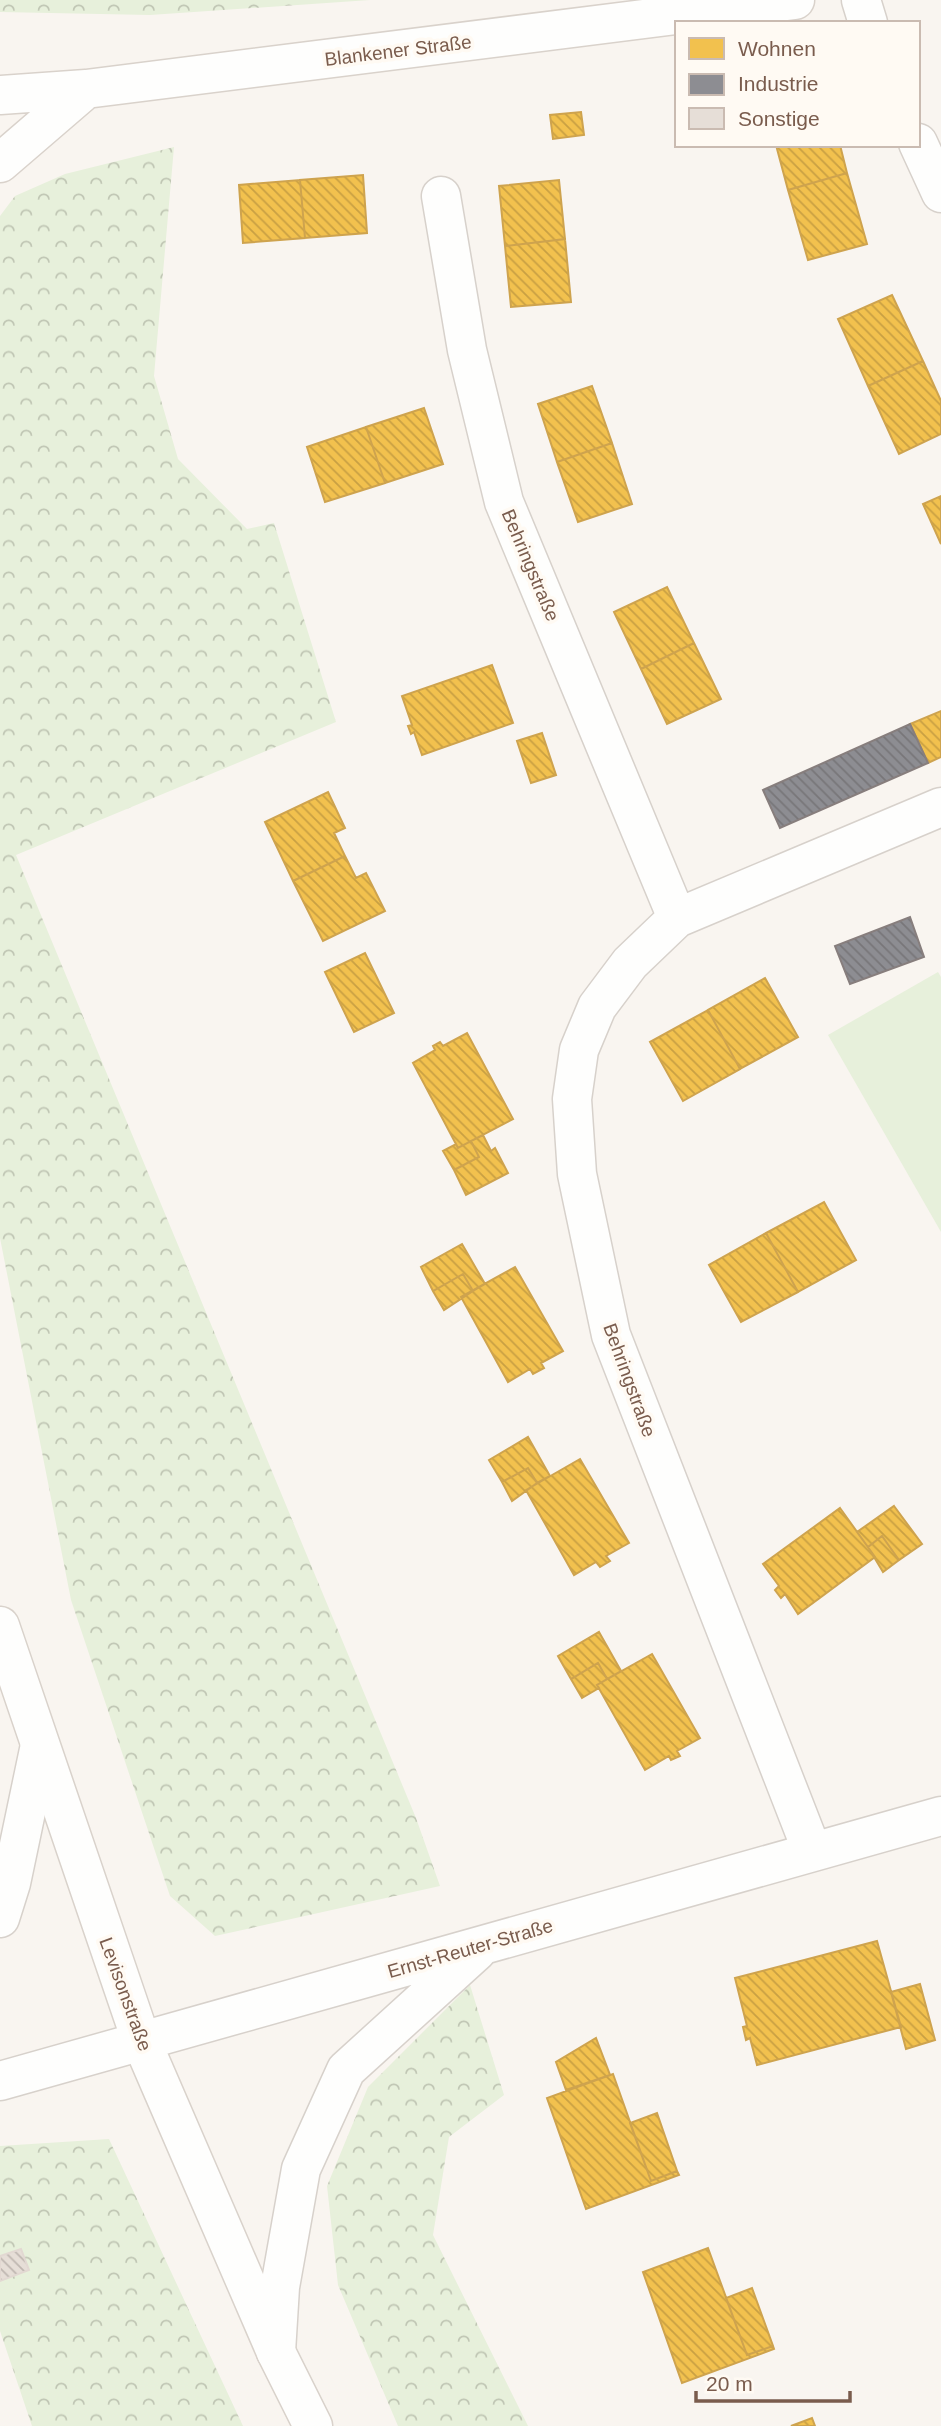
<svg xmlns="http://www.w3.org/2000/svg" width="941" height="2426" viewBox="0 0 941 2426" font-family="Helvetica,sans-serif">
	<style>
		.green { fill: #e7f0db }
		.forest { fill: url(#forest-crowns) }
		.homes { fill: url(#homes-back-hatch); stroke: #cea34e; stroke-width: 2 }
		.industry { fill: url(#industry-back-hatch); stroke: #877e7d; stroke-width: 2 }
		.building { fill: url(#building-back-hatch); stroke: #e2d8d2; stroke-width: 2 }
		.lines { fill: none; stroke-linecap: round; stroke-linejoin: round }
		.minor-casing { stroke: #d7d1cb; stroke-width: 41 }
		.secondary-casing { stroke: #d9d2cb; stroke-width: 41 }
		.minor { stroke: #fefefd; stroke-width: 38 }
		.secondary { stroke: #fefefd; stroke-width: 38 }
		.labels { text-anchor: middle; stroke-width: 7; stroke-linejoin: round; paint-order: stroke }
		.street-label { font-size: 19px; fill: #7a5c4d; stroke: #fffaf3 }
	</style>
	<defs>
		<pattern id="forest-crowns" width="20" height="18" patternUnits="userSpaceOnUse" patternTransform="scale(1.75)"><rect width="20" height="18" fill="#e7f0db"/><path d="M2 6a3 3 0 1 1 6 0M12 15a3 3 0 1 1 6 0" fill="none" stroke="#c0c6b4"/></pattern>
		<pattern id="homes-back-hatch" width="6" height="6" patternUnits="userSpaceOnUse" patternTransform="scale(1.75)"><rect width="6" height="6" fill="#f2c14e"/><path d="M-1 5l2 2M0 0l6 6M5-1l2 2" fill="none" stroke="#c9a043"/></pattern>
		<pattern id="industry-back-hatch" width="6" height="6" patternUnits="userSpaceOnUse" patternTransform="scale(1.75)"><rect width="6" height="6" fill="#8d8d92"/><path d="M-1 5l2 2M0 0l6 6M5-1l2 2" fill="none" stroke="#787679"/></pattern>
		<pattern id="building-back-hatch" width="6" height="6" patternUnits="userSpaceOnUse" patternTransform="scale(1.75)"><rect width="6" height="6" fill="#e6ded7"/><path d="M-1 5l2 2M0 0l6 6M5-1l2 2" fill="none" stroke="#bfb7b1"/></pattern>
	</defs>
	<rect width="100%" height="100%" fill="#f9f5f0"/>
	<path class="green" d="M938,972L941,977V1232L828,1035Z"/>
	<path class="forest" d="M0,0H370L150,15L0,12Z
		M174,147L154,376L178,459L247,529L274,523L336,722L16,855L416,1818L440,1886L215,1936L170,1896L71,1600L0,1238V216L15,196L65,174Z
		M470,1985L504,2095L449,2137L433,2235L528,2426H398L338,2285L327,2186L368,2087Z
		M109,2139L243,2426H32L0,2331V2146Z"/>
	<path class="homes" d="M581,112L584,135L553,139L550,115Z
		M776,145H840L847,173L788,190Z
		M847,173L867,244L808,260L788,190Z
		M363,175L367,233L305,238L300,180Z
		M300,180L305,238L243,243L239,185Z
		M559,180L565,239L505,246L499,186Z
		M565,239L571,302L511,307L505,246Z
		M892,295L923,361L868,386L838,319Z
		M923,361L941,401V434L899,454L868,386Z
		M592,386L612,443L557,462L538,404Z
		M424,408L443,464L385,483L366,427Z
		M366,427L385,483L325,502L307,447Z
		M612,443L632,504L578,522L557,462Z
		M941,496V544L923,504Z
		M667,587L694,643L641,669L614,612Z
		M694,643L721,699L667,724L641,669Z
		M492,665L513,723L422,755L414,732L411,734L408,726L412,725L402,696Z
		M941,711V757L928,763L910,724Z
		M542,733L556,775L531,783L517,741Z
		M328,792L345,828L334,833L345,856L293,881L265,822Z
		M345,856L356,878L366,873L385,911L323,941L293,881Z
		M365,953L394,1013L354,1032L325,972Z
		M765,978L798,1037L740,1069L708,1010Z
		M708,1010L740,1069L683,1101L650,1042Z
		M467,1033L513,1119L458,1148L413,1063L435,1050L433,1046L440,1042L443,1046Z
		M483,1135L491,1151L495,1148L508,1173L466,1195L454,1170L479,1157L471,1141Z
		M471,1141L479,1157L454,1170L443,1151L456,1144L458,1148Z
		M824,1202L856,1260L798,1292L766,1233Z
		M766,1233L798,1292L741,1322L709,1265Z
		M462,1244L485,1284L473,1291L463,1274L433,1291L421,1267Z
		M515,1267L563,1351L541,1363L544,1368L533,1374L530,1369L508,1382L461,1297Z
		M463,1274L473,1291L444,1310L433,1291Z
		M528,1437L550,1476L537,1483L528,1468L502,1482L489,1460Z
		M580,1459L629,1543L606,1556L610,1561L600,1567L596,1562L574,1575L526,1490Z
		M528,1468L537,1483L512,1501L502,1482Z
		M894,1506L922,1544L899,1560L882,1536L868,1547L857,1532Z
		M840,1508L875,1557L798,1614L785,1594L781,1598L775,1590L779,1586L763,1564Z
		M882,1536L899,1560L883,1572L868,1547Z
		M599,1632L621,1671L607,1679L598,1663L571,1679L558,1656Z
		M652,1654L700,1738L677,1751L680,1756L671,1760L669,1756L645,1770L597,1685Z
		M598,1663L607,1679L597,1685L599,1688L582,1698L571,1679Z
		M877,1941L901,2027L757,2065L750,2038L746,2040L743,2027L747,2026L735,1978Z
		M920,1984L935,2040L906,2049L891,1992Z
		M596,2038L610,2075L566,2090L556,2062Z
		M613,2074L651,2181L677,2171L679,2175L586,2209L547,2098Z
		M657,2113L677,2171L651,2181L630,2123Z
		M708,2248L747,2355L773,2346L774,2349L682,2383L643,2272Z
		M752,2288L773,2346L747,2355L726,2298Z
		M812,2418L815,2426H791Z"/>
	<path class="industry" d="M910,724L928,763L780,828L763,790Z
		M910,917L924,957L850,984L835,946Z"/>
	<path class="building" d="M21,2249L29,2270L0,2281V2256Z"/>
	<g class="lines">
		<defs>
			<path id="minor" d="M861,0L868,23
				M918,143L941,193
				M441,196L467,350L504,502L677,918
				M812,1851L611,1335L577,1174L572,1099L579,1050L597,1007L630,963L677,918L941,807
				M0,1918L11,1883L40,1745
				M0,2081L941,1816
				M276,2352L280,2287L301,2169L346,2070L477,1951"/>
			<path id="secondary" d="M0,95L86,89L795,0
				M0,163L86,89
				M0,1626L141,2040L276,2352L313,2426"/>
		</defs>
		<use href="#minor" class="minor-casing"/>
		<use href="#secondary" class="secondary-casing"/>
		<use href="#minor" class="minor"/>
		<use href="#secondary" class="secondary"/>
	</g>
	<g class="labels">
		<g class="street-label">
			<text transform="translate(398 50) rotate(-7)" y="7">Blankener Straße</text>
			<text transform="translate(531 565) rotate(67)" y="7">Behringstraße</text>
			<text transform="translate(630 1380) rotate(70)" y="7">Behringstraße</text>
			<text transform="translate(470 1948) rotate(-16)" y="7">Ernst-Reuter-Straße</text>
			<text transform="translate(126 1994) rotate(70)" y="7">Levisonstraße</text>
		</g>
	</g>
	<rect x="675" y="21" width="245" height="126" fill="#fffaf3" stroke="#cabbb1" stroke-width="2"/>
	<rect x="689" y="38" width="35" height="21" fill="#f2c14e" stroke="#cabbb1" stroke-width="2"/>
	<text x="738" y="56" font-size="21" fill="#7a5c4d">Wohnen</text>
	<rect x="689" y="74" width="35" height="21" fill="#8d8d92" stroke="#cabbb1" stroke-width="2"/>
	<text x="738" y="91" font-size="21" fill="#7a5c4d">Industrie</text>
	<rect x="689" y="108" width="35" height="21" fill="#e6ded7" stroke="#cabbb1" stroke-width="2"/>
	<text x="738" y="126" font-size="21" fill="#7a5c4d">Sonstige</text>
	<path d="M696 2391v10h154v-10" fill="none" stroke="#7a5c4d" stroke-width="3.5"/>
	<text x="706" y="2391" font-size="21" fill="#7a5c4d" stroke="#fffaf3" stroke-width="5" paint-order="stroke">20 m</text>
</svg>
